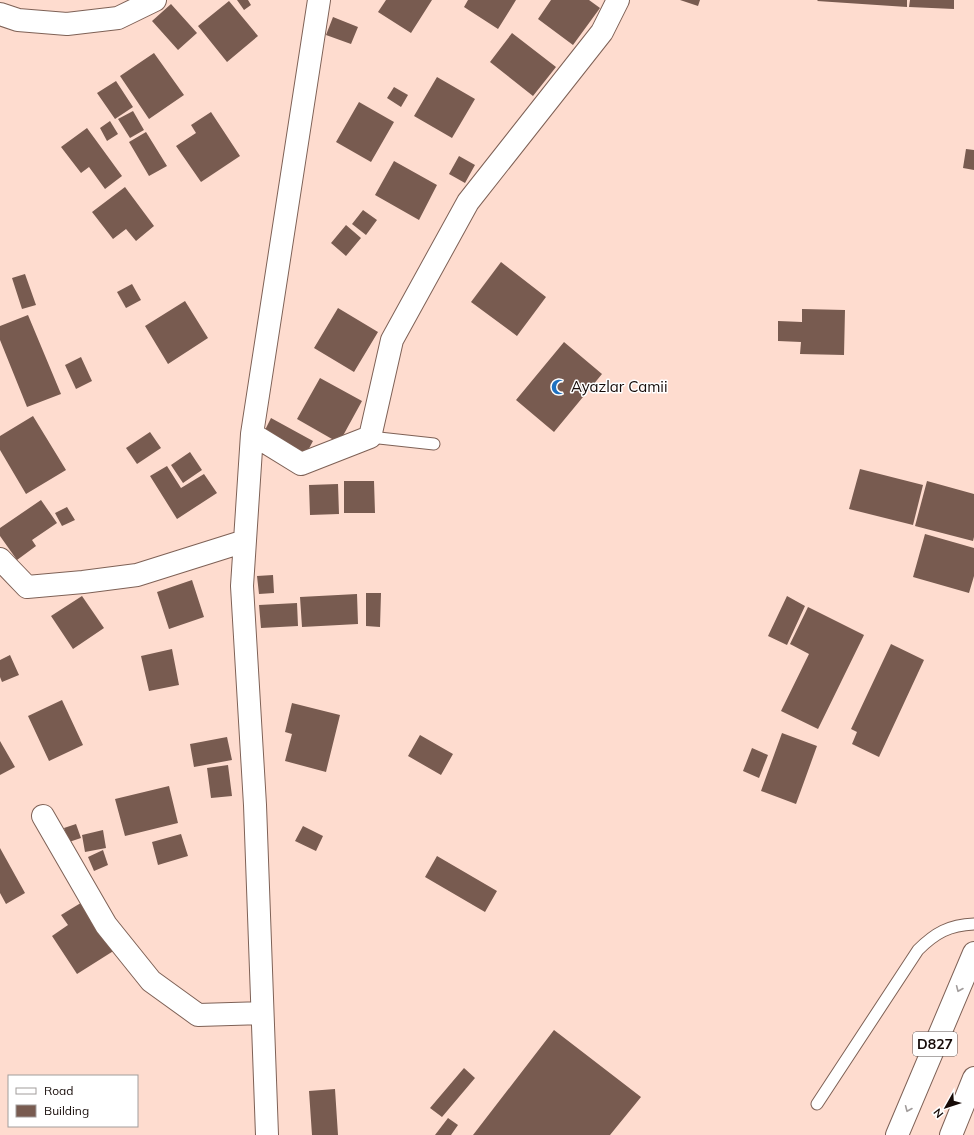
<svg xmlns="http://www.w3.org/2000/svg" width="974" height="1135" viewBox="0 0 974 1135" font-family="Mulish,sans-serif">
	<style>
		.building { fill: #785b50 }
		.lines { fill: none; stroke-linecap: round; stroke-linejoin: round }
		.service-casing { stroke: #7e6156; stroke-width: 13 }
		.minor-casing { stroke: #7e6156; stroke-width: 24 }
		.trunk-casing { stroke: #7e6156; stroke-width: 24 }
		.service { stroke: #fff; stroke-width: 11 }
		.minor { stroke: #fff; stroke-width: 22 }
		.trunk { stroke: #fff; stroke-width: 22 }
		.oneway { stroke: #a29d9c }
		.labels { text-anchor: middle; stroke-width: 3; stroke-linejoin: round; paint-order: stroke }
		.shield { fill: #fff; stroke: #5c5452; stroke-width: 1 }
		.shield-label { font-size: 14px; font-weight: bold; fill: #160b08 }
		.poi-label { font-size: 15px; fill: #160b08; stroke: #fff; text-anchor: start }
	</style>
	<rect width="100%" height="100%" fill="#fedccf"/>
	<path class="building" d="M237,0H248L251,5L244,10Z
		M386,0H432L411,33L378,12Z
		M468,0H516L498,29L464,7Z
		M551,0H589L600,8L573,45L538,19Z
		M680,0H700L698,6Z
		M818,0H907V7L817,1Z
		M910,0H954V9L909,7Z
		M229,1L258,36L227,62L198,26Z
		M171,4L197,33L178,50L152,21Z
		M333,17L358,27L351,44L326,35Z
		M512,33L556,67L533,96L490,62Z
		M154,53L184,95L149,119L120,76Z
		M437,77L475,99L452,138L414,116Z
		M116,81L133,107L115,119L97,93Z
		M394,87L408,95L401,107L387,98Z
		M359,102L394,122L371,162L336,142Z
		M133,111L144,130L130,138L118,119Z
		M211,112L240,156L201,182L176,146L196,133L191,125Z
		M110,121L118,134L107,141L100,128Z
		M87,128L122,176L105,189L89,167L81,173L61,147Z
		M146,132L167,166L149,176L129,142Z
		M966,149L974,150V170L963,168Z
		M459,156L475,165L465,183L449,174Z
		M394,161L437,185L419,220L375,195Z
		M125,187L154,226L136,241L126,229L113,239L92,212Z
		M363,210L377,220L366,235L352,224Z
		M346,225L361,238L346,256L331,243Z
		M501,262L546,297L517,336L471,302Z
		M25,274L36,305L22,309L12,278Z
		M132,284L141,300L126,308L117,292Z
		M185,301L208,338L168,364L145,326Z
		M338,308L378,332L354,372L314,348Z
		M802,309L845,310L844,355L800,354L801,342L778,341V321L802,322Z
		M28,315L61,394L27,407L0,340V326Z
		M564,342L602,374L554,432L516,400Z
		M81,357L92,381L76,389L65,365Z
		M320,378L362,401L339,443L297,419Z
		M33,416L66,470L26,494L0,450V436Z
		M271,418L313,441L305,456L263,434Z
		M150,432L161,448L137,464L126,448Z
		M190,452L202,470L183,483L171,465Z
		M167,466L181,488L204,474L217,493L177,519L150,476Z
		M860,469L923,485L913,525L849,509Z
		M344,481H374L375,513H344Z
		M927,481L974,494V537L973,541L915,526Z
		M338,484L339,514L310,515L309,485Z
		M41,500L57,523L32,540L36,546L17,560L0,536V528Z
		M67,507L75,520L62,526L55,513Z
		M925,534L974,548V576L969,593L913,577Z
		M273,575L274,593L259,594L257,576Z
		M192,580L204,617L169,629L157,592Z
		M366,593H381L380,627L366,626Z
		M357,594L358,624L302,627L300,597Z
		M82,596L104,628L73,649L51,616Z
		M787,596L805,606L787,645L768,636Z
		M297,603L298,626L261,628L259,605Z
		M808,607L864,635L818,729L781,711L809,654L790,644Z
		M891,644L924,660L879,757L852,744L857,732L851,729Z
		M172,649L179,685L149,691L141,656Z
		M10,655L19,675L2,682L0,677V660Z
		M62,700L83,745L49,761L28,716Z
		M292,703L340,715L326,772L285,761L292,734L285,732Z
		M782,733L817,746L796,804L761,791Z
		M420,735L453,754L441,775L408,756Z
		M227,737L232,760L194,767L190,744Z
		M0,741L15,767L0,775Z
		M752,748L768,755L759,778L743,771Z
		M228,765L232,796L211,798L207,768Z
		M169,786L178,823L125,836L115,799Z
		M76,824L81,838L69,842L64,828Z
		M303,826L323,836L316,851L295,841Z
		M103,830L106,848L85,852L82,835Z
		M181,834L188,856L158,865L152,842Z
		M0,848L25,893L6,904L0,893Z
		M103,850L108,865L94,871L88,857Z
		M437,856L497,891L485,912L425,877Z
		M84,901L115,950L77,974L52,936L68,925L61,915Z
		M554,1030L641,1097L610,1135H473Z
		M464,1068L475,1078L442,1117L430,1108Z
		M335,1089L338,1135H312L309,1091Z
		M448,1118L458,1125L451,1135H435Z"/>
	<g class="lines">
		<defs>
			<path id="service" d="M370,437L434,444
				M817,1104L918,950C935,933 949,925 974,924"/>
			<path id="minor" d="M0,14L18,20L67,24L118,18L155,0
				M252,434L301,464L370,437L392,340L468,202L602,32L618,0
				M0,559L27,587L83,582L137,575L245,541
				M43,816L106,925L151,981L198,1015L262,1013
				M267,1135L255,805L242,586L252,434L319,0"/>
			<path id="trunk" d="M897,1135L974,953
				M951,1135L974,1078"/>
		</defs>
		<use href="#service" class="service-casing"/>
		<use href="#minor" class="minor-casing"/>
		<use href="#trunk" class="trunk-casing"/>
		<use href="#service" class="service"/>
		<use href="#minor" class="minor"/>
		<use href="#trunk" class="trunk"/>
	</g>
	<defs><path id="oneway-chevron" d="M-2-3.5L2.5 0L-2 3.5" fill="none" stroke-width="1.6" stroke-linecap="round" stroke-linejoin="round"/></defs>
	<g class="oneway">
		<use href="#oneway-chevron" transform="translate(959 989) rotate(113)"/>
		<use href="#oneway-chevron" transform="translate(908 1109) rotate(113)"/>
	</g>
	<defs>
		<symbol id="mosque-bare" viewBox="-9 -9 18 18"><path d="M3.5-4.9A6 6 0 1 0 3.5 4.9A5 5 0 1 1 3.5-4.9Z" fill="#1f71c0" stroke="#fff" stroke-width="2.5" paint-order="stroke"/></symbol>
	</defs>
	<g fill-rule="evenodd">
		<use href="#mosque-bare" x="548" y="376" width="22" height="22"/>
	</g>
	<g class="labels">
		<rect class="shield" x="913" y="1032" width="44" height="24" rx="3"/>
		<g class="shield-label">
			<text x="935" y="1049">D827</text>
		</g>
		<g class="poi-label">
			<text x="571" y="392">Ayazlar Camii</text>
		</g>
	</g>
	<rect x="8" y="1075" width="130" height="52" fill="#ffffff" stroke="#a29d9c"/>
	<rect x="16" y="1088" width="20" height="6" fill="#ffffff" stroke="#a29d9c"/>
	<text x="44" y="1095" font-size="12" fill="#160b08">Road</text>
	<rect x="16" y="1105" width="20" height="12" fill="#785b50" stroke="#a29d9c"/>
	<text x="44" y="1115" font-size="12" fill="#160b08">Building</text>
	<g transform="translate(946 1107) rotate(231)" stroke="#ffffff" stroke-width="3" paint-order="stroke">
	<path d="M0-3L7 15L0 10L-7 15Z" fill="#160b08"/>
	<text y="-6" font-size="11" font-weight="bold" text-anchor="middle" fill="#160b08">N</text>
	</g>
</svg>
